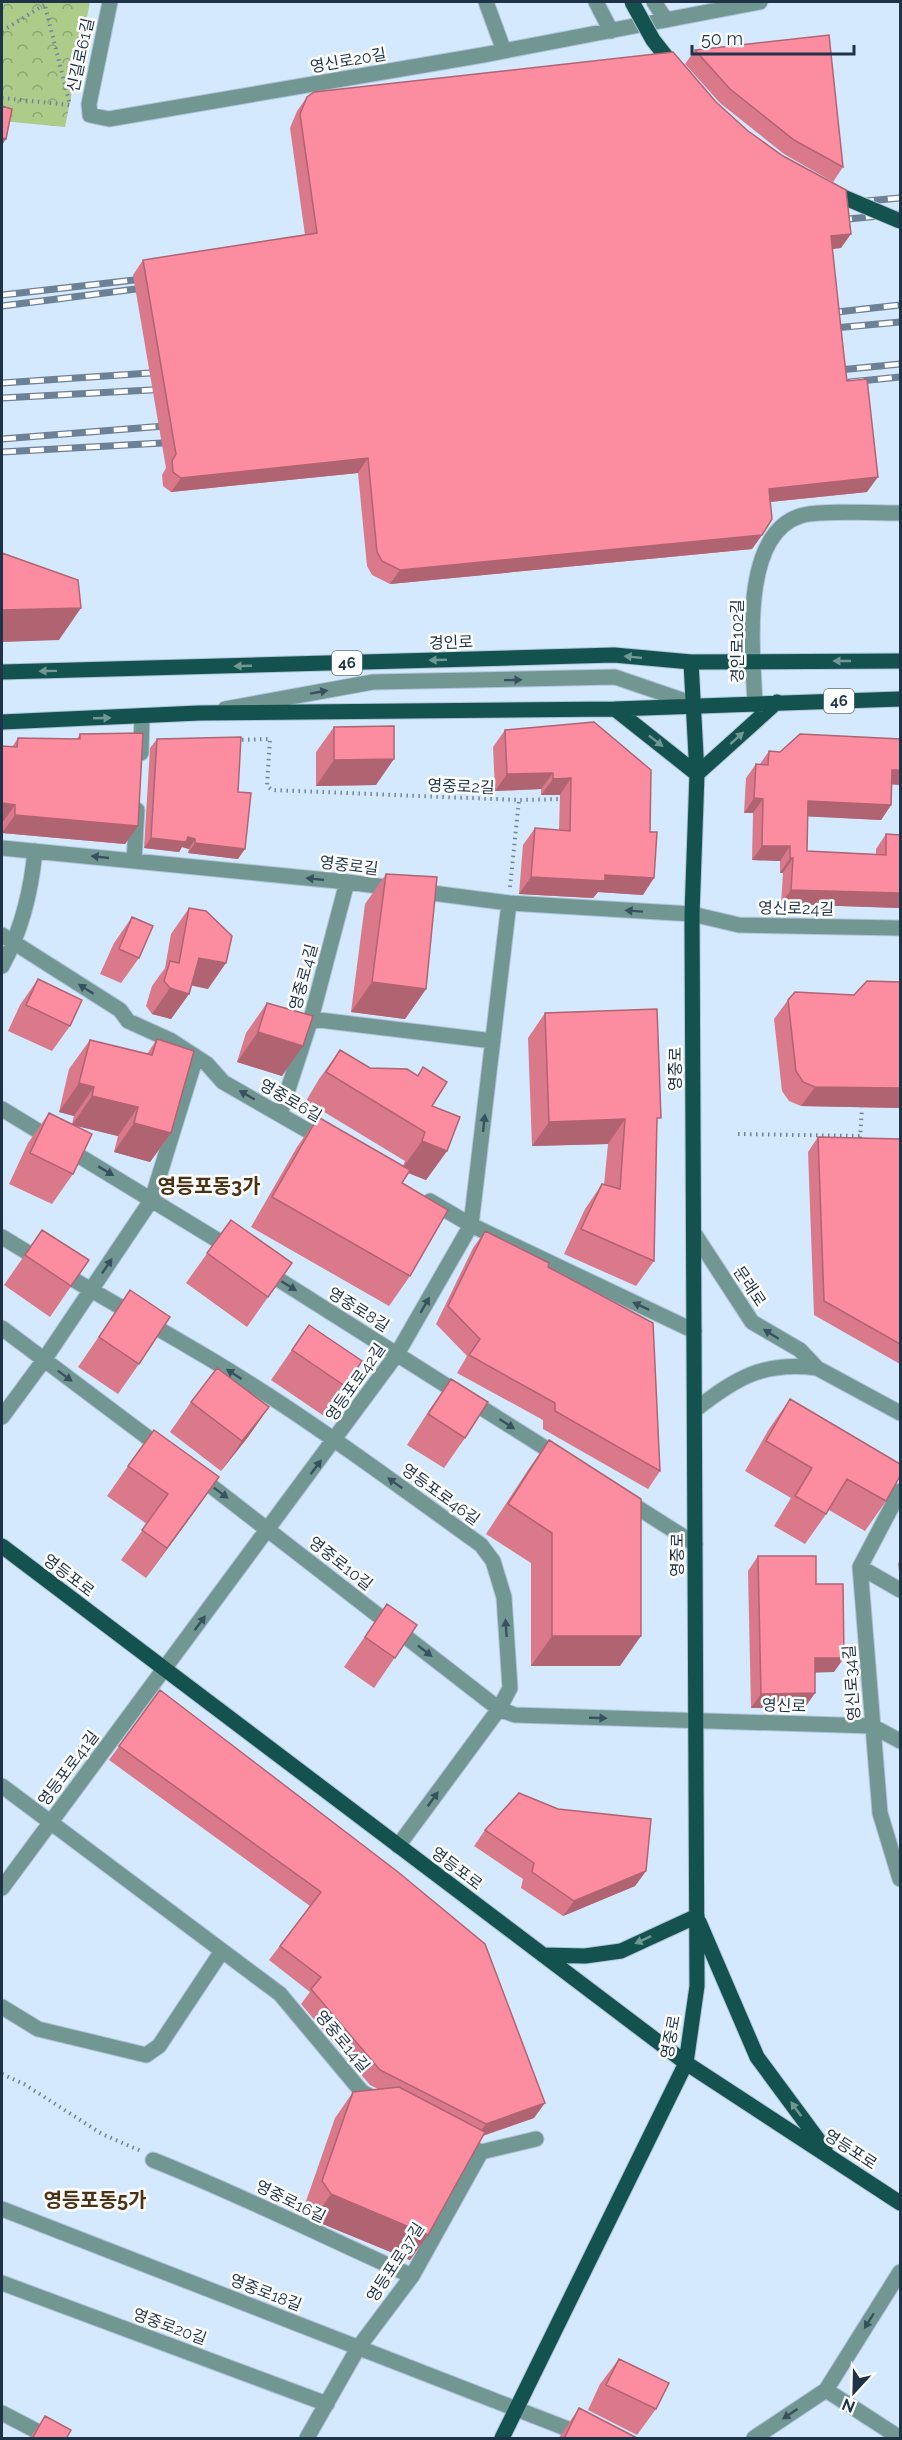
<svg xmlns="http://www.w3.org/2000/svg" width="902" height="2440" viewBox="0 0 902 2440" font-family="Raleway,'Noto Sans KR',sans-serif">
	<style>
		.park { fill: url(#park-crowns) }
		.lines { fill: none; stroke-linecap: round; stroke-linejoin: round }
		.minor-casing { stroke: #b0c5da; stroke-width: 17 }
		.major-casing { stroke: #b0c5da; stroke-width: 17 }
		.path { stroke: #71859a; stroke-width: 4; stroke-dasharray: 1.5 4.5; stroke-linecap: butt }
		.minor { stroke: #729793; stroke-width: 15 }
		.major { stroke: #13524e; stroke-width: 15 }
		.rail-casing { stroke: #6d8196; stroke-width: 7 }
		.rail { stroke: #fff; stroke-width: 4.5; stroke-dasharray: 14; stroke-linecap: butt }
		.major-bridge-casing { stroke: #b0c5da; stroke-width: 17; stroke-linecap: butt }
		.major-bridge { stroke: #13524e; stroke-width: 15 }
		.wall { fill: #d9798a }
		.shaded-wall { fill: #b06371 }
		.building { fill: #fc8da1; stroke: #b06371; stroke-width: 1.5 }
		.oneway { fill: #719795 }
		.oneway2 { fill: #38515e }
		.labels { text-anchor: middle; stroke-width: 5; stroke-linejoin: round; paint-order: stroke }
		.shield { fill: #fff; stroke: #62707f; stroke-width: 1.5 }
		.shield-label { font-size: 15px; font-weight: bold; fill: #1f3348 }
		.street-label { font-size: 16px; fill: #1f3348; stroke: #fff }
		.quarter-label { font-size: 20px; font-weight: bold; fill: #4c3212; stroke: #fff }
	</style>
	<defs>
		<pattern id="park-crowns" width="20" height="18" patternUnits="userSpaceOnUse" patternTransform="scale(1.5)"><rect width="20" height="18" fill="#adcc8a"/><path d="M2 6a3 3 0 1 1 6 0M12 15a3 3 0 1 1 6 0" fill="none" stroke="#8ca673"/></pattern>
	</defs>
	<rect width="100%" height="100%" fill="#d4e9fe"/>
	<path class="park" d="M2,2H90L65,127L2,121Z"/>
	<g class="lines">
		<defs>
			<path id="minor" d="M110,2L89,104L90,115L109,119L483,55L760,2
				M486,2L504,51
				M596,2L611,31
				M654,2L666,20
				M755,704C753,654 739,536 800,516C820,510 877,513 900,513
				M225,709L373,682L615,677L694,704
				M141,753L142,716
				M2,848L347,882L509,903L692,914L739,925L900,928
				M134,861L137,810
				M2,935L120,1010L128,1021L170,1040L207,1064L223,1082L324,1140
				M2,966C22,930 31,892 35,851
				M311,1019L493,1041
				M2,1109L232,1249
				M280,1114L311,1019L347,882
				M430,1201L471,1225L694,1331
				M694,1233L752,1322L800,1350L817,1368L900,1413
				M2,1237C70,1279 141,1318 210,1359C304,1415 392,1481 481,1545L493,1561L504,1597L510,1688L499,1709L398,1846
				M262,1269L561,1458
				M2,1328L163,1449
				M695,1410C736,1378 763,1361 817,1368
				M2,1417L44,1360L152,1199L196,1057
				M197,1475L499,1709L515,1715L872,1726L900,1741
				M900,1491L860,1567L880,1813L900,1879
				M624,1499L695,1544
				M860,1567L900,1590
				M2,1786L280,1994L362,2092L379,2101
				M2,1888L397,1354L471,1225L509,903
				M2,2007L38,2029L146,2055L159,2046L222,1951
				M457,2140L481,2152
				M153,2160C241,2195 325,2237 412,2276
				M2,2209L591,2438
				M2,2283L327,2404
				M826,2390L900,2438
				M2,2413L50,2438
				M307,2438L358,2348L412,2276L481,2152L536,2139
				M754,2438L826,2390L900,2272"/>
			<path id="major" d="M2,672L614,655L691,662L900,661
				M615,709L697,774
				M2,722L199,713L615,709L900,699
				M697,774L777,702
				M2,1546L686,2063L900,2203
				M699,1922L757,2057L825,2149
				M543,1955L585,1956L621,1951L697,1916
				M502,2438L686,2063L697,1986L692,914L697,774L691,662"/>
		</defs>
		<use href="#minor" class="minor-casing"/>
		<use href="#major" class="major-casing"/>
		<path class="path" d="M2,31L44,5
			M2,98L70,105L44,2
			M236,740L270,739L267,786L272,790L519,800L563,799
			M510,887L519,800
			M738,1134L860,1136
			M860,1138L862,1108
			M2,2074L24,2084L102,2134L141,2151"/>
		<use href="#minor" class="minor"/>
		<use href="#major" class="major"/>
		<defs>
			<path id="rail" d="M832,204L900,198
				M838,220L900,214
				M2,295L152,278
				M2,306L136,289
				M828,313L900,305
				M823,329L900,322
				M829,371L900,364
				M850,382L900,377
				M2,383L150,373
				M2,398L169,389
				M2,439L177,425
				M2,452L162,443"/>
		</defs>
		<use href="#rail" class="rail-casing"/>
		<use href="#rail" class="rail"/>
		<defs>
			<path id="major-bridge" d="M632,2L653,40L676,69
				M829,191L900,221"/>
		</defs>
		<use href="#major-bridge" class="major-bridge-casing"/>
		<use href="#major-bridge" class="major-bridge"/>
	</g>
	<path class="wall" d="M695,50L843,167L833,182L784,154L720,103L685,64Z
		M307,97L841,248L832,249L847,381L867,492L770,502L762,535L752,549L390,584L372,575L367,566L358,473L171,492L163,486L162,475L166,468L133,275L143,260L305,235L290,128L297,111Z
		M594,722L643,895L598,892L593,898L519,894L523,845L535,828L559,830L560,795H541V789L495,791L493,747L505,730Z
		M334,727L376,785L316,786V752Z
		M80,734L138,826L125,844L2,833L12,747L18,738L77,739Z
		M157,739L238,792V859L188,853L189,849L182,847L179,852L144,848L150,748Z
		M769,751L892,785L891,805L881,820L808,816L807,851L876,854V849L886,834L900,835V908L781,904L783,873H780V861L752,860L753,813H744L746,778L756,764H760Z
		M386,874L426,989L405,1019L351,1012L365,904Z
		M189,908L208,989L191,985L189,994L171,1019L152,1014L146,1006L152,986L165,968L171,934Z
		M132,917L139,958L121,983L100,974L114,943Z
		M38,979L70,1026L52,1051L8,1031L20,1005Z
		M900,982V1108L801,1106L789,1101L782,1091L774,1019L788,1000L854,995Z
		M267,1003L282,1076L237,1062L246,1033Z
		M545,1013L657,1124L654,1261L636,1286L564,1254L585,1209L602,1184L604,1185L608,1144L532,1146L528,1038Z
		M157,1039L171,1133L150,1162L114,1152L118,1136L74,1125L73,1174L52,1204L9,1184L28,1143L49,1113L72,1124L74,1116L59,1112L69,1069L90,1040L147,1054Z
		M340,1050L370,1068L418,1075L423,1067L432,1106L447,1151L426,1180L408,1173L402,1183L410,1276L389,1306L251,1227L297,1147L318,1117L403,1166L405,1161L306,1101L319,1079Z
		M818,1137L900,1139V1364L814,1315L808,1152Z
		M231,1220L292,1263L247,1327L186,1283Z
		M42,1230L89,1260L50,1317L4,1285Z
		M485,1231L548,1267L660,1471L648,1489L543,1429V1420L457,1373L467,1356L436,1324L473,1248Z
		M130,1291L139,1364L118,1394L78,1367Z
		M309,1325L362,1361L324,1416L271,1380Z
		M451,1379L465,1438L444,1468L407,1445L430,1409Z
		M790,1399L886,1501L865,1531L829,1510L805,1544L774,1526L791,1498L745,1471L769,1429Z
		M191,1402L269,1407L248,1437L221,1471L170,1432Z
		M549,1440L620,1666H531V1563L486,1534L528,1470Z
		M128,1466L219,1477L146,1578L121,1560L147,1524L107,1496Z
		M758,1556L816,1584L834,1672H815V1693L805,1707L751,1708L748,1571Z
		M900,1559V1579L898,1564Z
		M387,1604L417,1625L374,1688L344,1667Z
		M160,1690L534,2118L483,2136L410,2260L313,2220L304,2207L335,2118L353,2092L378,2089L370,2085L301,2004L310,1992L269,1960L310,1906L109,1760Z
		M485,1830L646,1871L635,1886L563,1916L521,1888L523,1879L474,1846Z
		M619,2359L656,2409L637,2435L588,2410L600,2384Z
		M579,2408L639,2439H558Z
		M45,2416L66,2439H29Z"/>
	<path class="shaded-wall" d="M2,138L6,139L2,145Z
		M851,234L841,248L821,250L831,236Z
		M368,458L358,473L171,492L181,478Z
		M878,477L867,492L759,503L769,489Z
		M762,535L752,549L390,584L400,570Z
		M81,608L59,640L2,642V610Z
		M394,759L376,785L316,786L334,760Z
		M892,770H900V785L882,784Z
		M553,773L541,789L495,791L507,774Z
		M571,778L560,795H541L553,779Z
		M754,798L763,799L753,813H744Z
		M808,801L891,805L881,820L798,816Z
		M2,803L15,805L3,822H2Z
		M15,815L138,826L125,844L2,833Z
		M188,837L195,839L189,849L182,847L179,852L144,848L151,838Z
		M195,843L245,849L238,859L188,853Z
		M762,846H790L780,861L752,860Z
		M790,858H793L783,873H780Z
		M605,875L654,878L643,895L598,892L593,898L519,894L531,877Z
		M791,890L900,893V908L781,904Z
		M199,958L226,963L208,989L180,983Z
		M372,982L426,989L405,1019L351,1012Z
		M170,988L189,994L171,1019L152,1014Z
		M258,1032L303,1046L282,1076L237,1062Z
		M79,1083L94,1087L74,1116L59,1112Z
		M815,1087L900,1088V1108L801,1106Z
		M92,1096L138,1107L118,1136L72,1125Z
		M625,1119L608,1144L532,1146L549,1122Z
		M134,1123L171,1133L150,1162L114,1152Z
		M422,1141L447,1151L426,1180L401,1170Z
		M269,1407L248,1437L221,1471L242,1441Z
		M219,1477L198,1507L146,1578L167,1548Z
		M552,1636H641L620,1666H531Z
		M815,1658H844L834,1672L805,1673Z
		M815,1693L805,1707L751,1708L761,1694Z
		M646,1871L635,1886L563,1916L574,1901Z
		M545,2103L534,2118L475,2138L486,2124Z
		M331,2194L428,2235L410,2260L313,2220Z"/>
	<path class="building" d="M829,35L843,167L794,140L730,89L695,50Z
		M673,52L716,102L748,131L783,156L846,190L851,234L831,236L844,356L847,381L867,379L878,477L769,489L772,519L762,535L400,570L382,561L377,552L368,458L181,478L173,472L172,461L176,454L143,260L317,233L300,114L307,97L314,92Z
		M2,106L12,109L6,139L2,138Z
		M2,553L78,580L81,608L2,610Z
		M594,722L651,770L650,832H657L654,878L605,875V881L531,877L535,828L570,831L571,778L553,779V773L507,774L505,730Z
		M394,726V759L334,760V727Z
		M143,733L138,826L15,815V805L2,803V746L17,747L18,738L80,739V734Z
		M800,734L900,739V770H892L891,805L808,801L807,851L886,855V834L900,835V893L791,890L793,858H790V846H762L763,799L754,798L756,764L768,765L769,751L780,752Z
		M241,737L238,792L251,793L245,849L195,843V839L188,837L186,842L151,838L157,739Z
		M386,874L437,877L426,989L372,982Z
		M189,908L206,911L232,936L226,963L199,958L189,994L170,988L164,981L170,961L179,963Z
		M132,917L153,926L139,958L119,949Z
		M38,979L82,1000L70,1026L26,1005Z
		M867,981L900,982V1088L815,1087L803,1082L796,1071L788,1000L795,992L854,995Z
		M267,1003L313,1016L303,1046L258,1032Z
		M657,1009L661,1118H657L654,1261L581,1229L602,1184L620,1189L625,1119L549,1122L545,1013Z
		M157,1039L194,1051L171,1133L134,1123L138,1107L92,1096L94,1087L79,1083L90,1040L152,1055Z
		M340,1050L370,1068L407,1069L418,1076L423,1067L447,1082L432,1106L460,1117L447,1151L422,1141L425,1132L326,1072Z
		M49,1113L92,1134L73,1174L30,1153Z
		M318,1117L410,1170L402,1183L448,1210L410,1276L272,1197Z
		M818,1137L900,1139V1344L824,1301Z
		M231,1220L292,1263L268,1297L207,1253Z
		M42,1230L89,1260L71,1286L25,1255Z
		M485,1231L549,1263L548,1267L653,1323L660,1471L555,1411V1403L469,1355L480,1339L448,1306Z
		M130,1290L170,1317L139,1364L99,1337Z
		M309,1325L362,1361L345,1386L292,1350Z
		M217,1368L269,1407L242,1441L191,1402Z
		M451,1379L488,1402L465,1438L428,1414Z
		M790,1399L900,1464V1476L886,1501L847,1479L826,1514L795,1496L812,1468L766,1441Z
		M154,1430L219,1477L167,1548L142,1530L168,1494L128,1466Z
		M549,1440L641,1499V1636H552V1533L508,1504Z
		M758,1556H816V1584H843L844,1658H815V1693L761,1694Z
		M387,1604L417,1625L395,1658L365,1637Z
		M160,1690L398,1872L485,1944L545,2103L486,2124L380,2070L311,1989L321,1977L280,1946L321,1892L119,1746Z
		M519,1793L558,1809L651,1819L646,1871L574,1901L532,1872L534,1863L485,1830Z
		M399,2087L485,2132L428,2235L331,2194L322,2181L353,2092Z
		M619,2359L669,2383L656,2409L606,2385Z
		M579,2408L639,2439H564Z
		M45,2416L71,2430L66,2439H32Z"/>
	<defs><path id="oneway-solid" d="M-6-.8H1V-3.2L6.5 0L1 3.2V.8H-6Z" transform="scale(1.5)"/></defs>
	<g class="oneway">
		<use href="#oneway-solid" transform="translate(633 657) rotate(-174)"/>
		<use href="#oneway-solid" transform="translate(438 660) rotate(178)"/>
		<use href="#oneway-solid" transform="translate(842 661) rotate(-180)"/>
		<use href="#oneway-solid" transform="translate(243 666) rotate(178)"/>
		<use href="#oneway-solid" transform="translate(48 671) rotate(179)"/>
		<use href="#oneway-solid" transform="translate(102 718) rotate(-2)"/>
		<use href="#oneway-solid" transform="translate(737 738) rotate(-42)"/>
		<use href="#oneway-solid" transform="translate(656 741) rotate(38)"/>
		<use href="#oneway-solid" transform="translate(643 1940) rotate(155)"/>
		<use href="#oneway-solid" transform="translate(796 2109) rotate(-126)"/>
	</g>
	<g class="oneway2">
		<use href="#oneway-solid" transform="translate(513 680) rotate(-1)"/>
		<use href="#oneway-solid" transform="translate(319 692) rotate(-10)"/>
		<use href="#oneway-solid" transform="translate(100 857) rotate(-174)"/>
		<use href="#oneway-solid" transform="translate(315 879) rotate(-174)"/>
		<use href="#oneway-solid" transform="translate(634 911) rotate(-176)"/>
		<use href="#oneway-solid" transform="translate(86 989) rotate(-148)"/>
		<use href="#oneway-solid" transform="translate(247 1095) rotate(-150)"/>
		<use href="#oneway-solid" transform="translate(484 1123) rotate(-84)"/>
		<use href="#oneway-solid" transform="translate(106 1171) rotate(31)"/>
		<use href="#oneway-solid" transform="translate(107 1266) rotate(-56)"/>
		<use href="#oneway-solid" transform="translate(289 1286) rotate(32)"/>
		<use href="#oneway-solid" transform="translate(425 1305) rotate(-60)"/>
		<use href="#oneway-solid" transform="translate(641 1306) rotate(-155)"/>
		<use href="#oneway-solid" transform="translate(771 1334) rotate(-148)"/>
		<use href="#oneway-solid" transform="translate(234 1374) rotate(-147)"/>
		<use href="#oneway-solid" transform="translate(65 1376) rotate(37)"/>
		<use href="#oneway-solid" transform="translate(507 1424) rotate(33)"/>
		<use href="#oneway-solid" transform="translate(316 1467) rotate(-53)"/>
		<use href="#oneway-solid" transform="translate(395 1483) rotate(-144)"/>
		<use href="#oneway-solid" transform="translate(221 1493) rotate(37)"/>
		<use href="#oneway-solid" transform="translate(200 1623) rotate(-53)"/>
		<use href="#oneway-solid" transform="translate(506 1628) rotate(-94)"/>
		<use href="#oneway-solid" transform="translate(425 1651) rotate(38)"/>
		<use href="#oneway-solid" transform="translate(598 1718) rotate(2)"/>
		<use href="#oneway-solid" transform="translate(433 1799) rotate(-54)"/>
		<use href="#oneway-solid" transform="translate(869 2321) rotate(122)"/>
		<use href="#oneway-solid" transform="translate(790 2414) rotate(146)"/>
	</g>
	<g class="labels">
		<g class="shield">
			<rect x="332" y="651" width="30" height="24" rx="4.5"/>
			<rect x="824" y="689" width="30" height="24" rx="4.5"/>
		</g>
		<g class="shield-label">
			<text x="347" y="668">46</text>
			<text x="839" y="706">46</text>
		</g>
		<g class="street-label">
			<text transform="translate(80 55) rotate(-78)" y="6">신길로61길</text>
			<text transform="translate(348 60) rotate(-10)" y="6">영신로20길</text>
			<text transform="translate(737 641) rotate(-90)" y="6">경인로102길</text>
			<text transform="translate(451 642) rotate(-2)" y="6">경인로</text>
			<text transform="translate(461 786) rotate(2)" y="6">영중로2길</text>
			<text transform="translate(349 865) rotate(7)" y="6">영중로길</text>
			<text transform="translate(796 908) rotate(1)" y="6">영신로24길</text>
			<text transform="translate(303 977) rotate(-75)" y="6">영중로4길</text>
			<text transform="translate(675 1069) rotate(-90)" y="6">영중로</text>
			<text transform="translate(291 1100) rotate(30)" y="6">영중로6길</text>
			<text transform="translate(750 1286) rotate(56)" y="6">문래로</text>
			<text transform="translate(359 1309) rotate(32)" y="6">영중로8길</text>
			<text transform="translate(355 1382) rotate(-55)" y="6">영등포로42길</text>
			<text transform="translate(441 1494) rotate(36)" y="6">영등포로46길</text>
			<text transform="translate(677 1555) rotate(-90)" y="6">영중로</text>
			<text transform="translate(341 1563) rotate(38)" y="6">영중로10길</text>
			<text transform="translate(69 1575) rotate(37)" y="6">영등포로</text>
			<text transform="translate(851 1683) rotate(-94)" y="6">영신로34길</text>
			<text transform="translate(784 1705) rotate(2)" y="6">영신로</text>
			<text transform="translate(68 1768) rotate(-53)" y="6">영등포로41길</text>
			<text transform="translate(457 1868) rotate(37)" y="6">영등포로</text>
			<text transform="translate(670 2037) rotate(-79)" y="6">영중로</text>
			<text transform="translate(343 2041) rotate(50)" y="6">영중로14길</text>
			<text transform="translate(851 2149) rotate(33)" y="6">영등포로</text>
			<text transform="translate(291 2201) rotate(26)" y="6">영중로16길</text>
			<text transform="translate(395 2262) rotate(-57)" y="6">영등포로37길</text>
			<text transform="translate(266 2292) rotate(21)" y="6">영중로18길</text>
			<text transform="translate(170 2326) rotate(20)" y="6">영중로20길</text>
		</g>
		<g class="quarter-label">
			<text x="209" y="1193">영등포동3가</text>
			<text x="95" y="2207">영등포동5가</text>
		</g>
	</g>
	<rect width="902" height="2440" fill="none" stroke="#1f3348" stroke-width="6"/>
	<g transform="translate(854 2392) rotate(202)" stroke="#ffffff" stroke-width="4.5" paint-order="stroke">
	<path d="M0-4.5L10 22L0 15L-10 22Z" fill="#1f3348"/>
	<text y="-9" font-size="16" font-weight="bold" text-anchor="middle" fill="#1f3348">N</text>
	</g>
	<path d="M692 45v9h162v-9" fill="none" stroke="#1f3348" stroke-width="3"/>
	<text x="701" y="45" font-size="18" fill="#1f3348" stroke="#ffffff" stroke-width="4.5" paint-order="stroke">50 m</text>
</svg>
